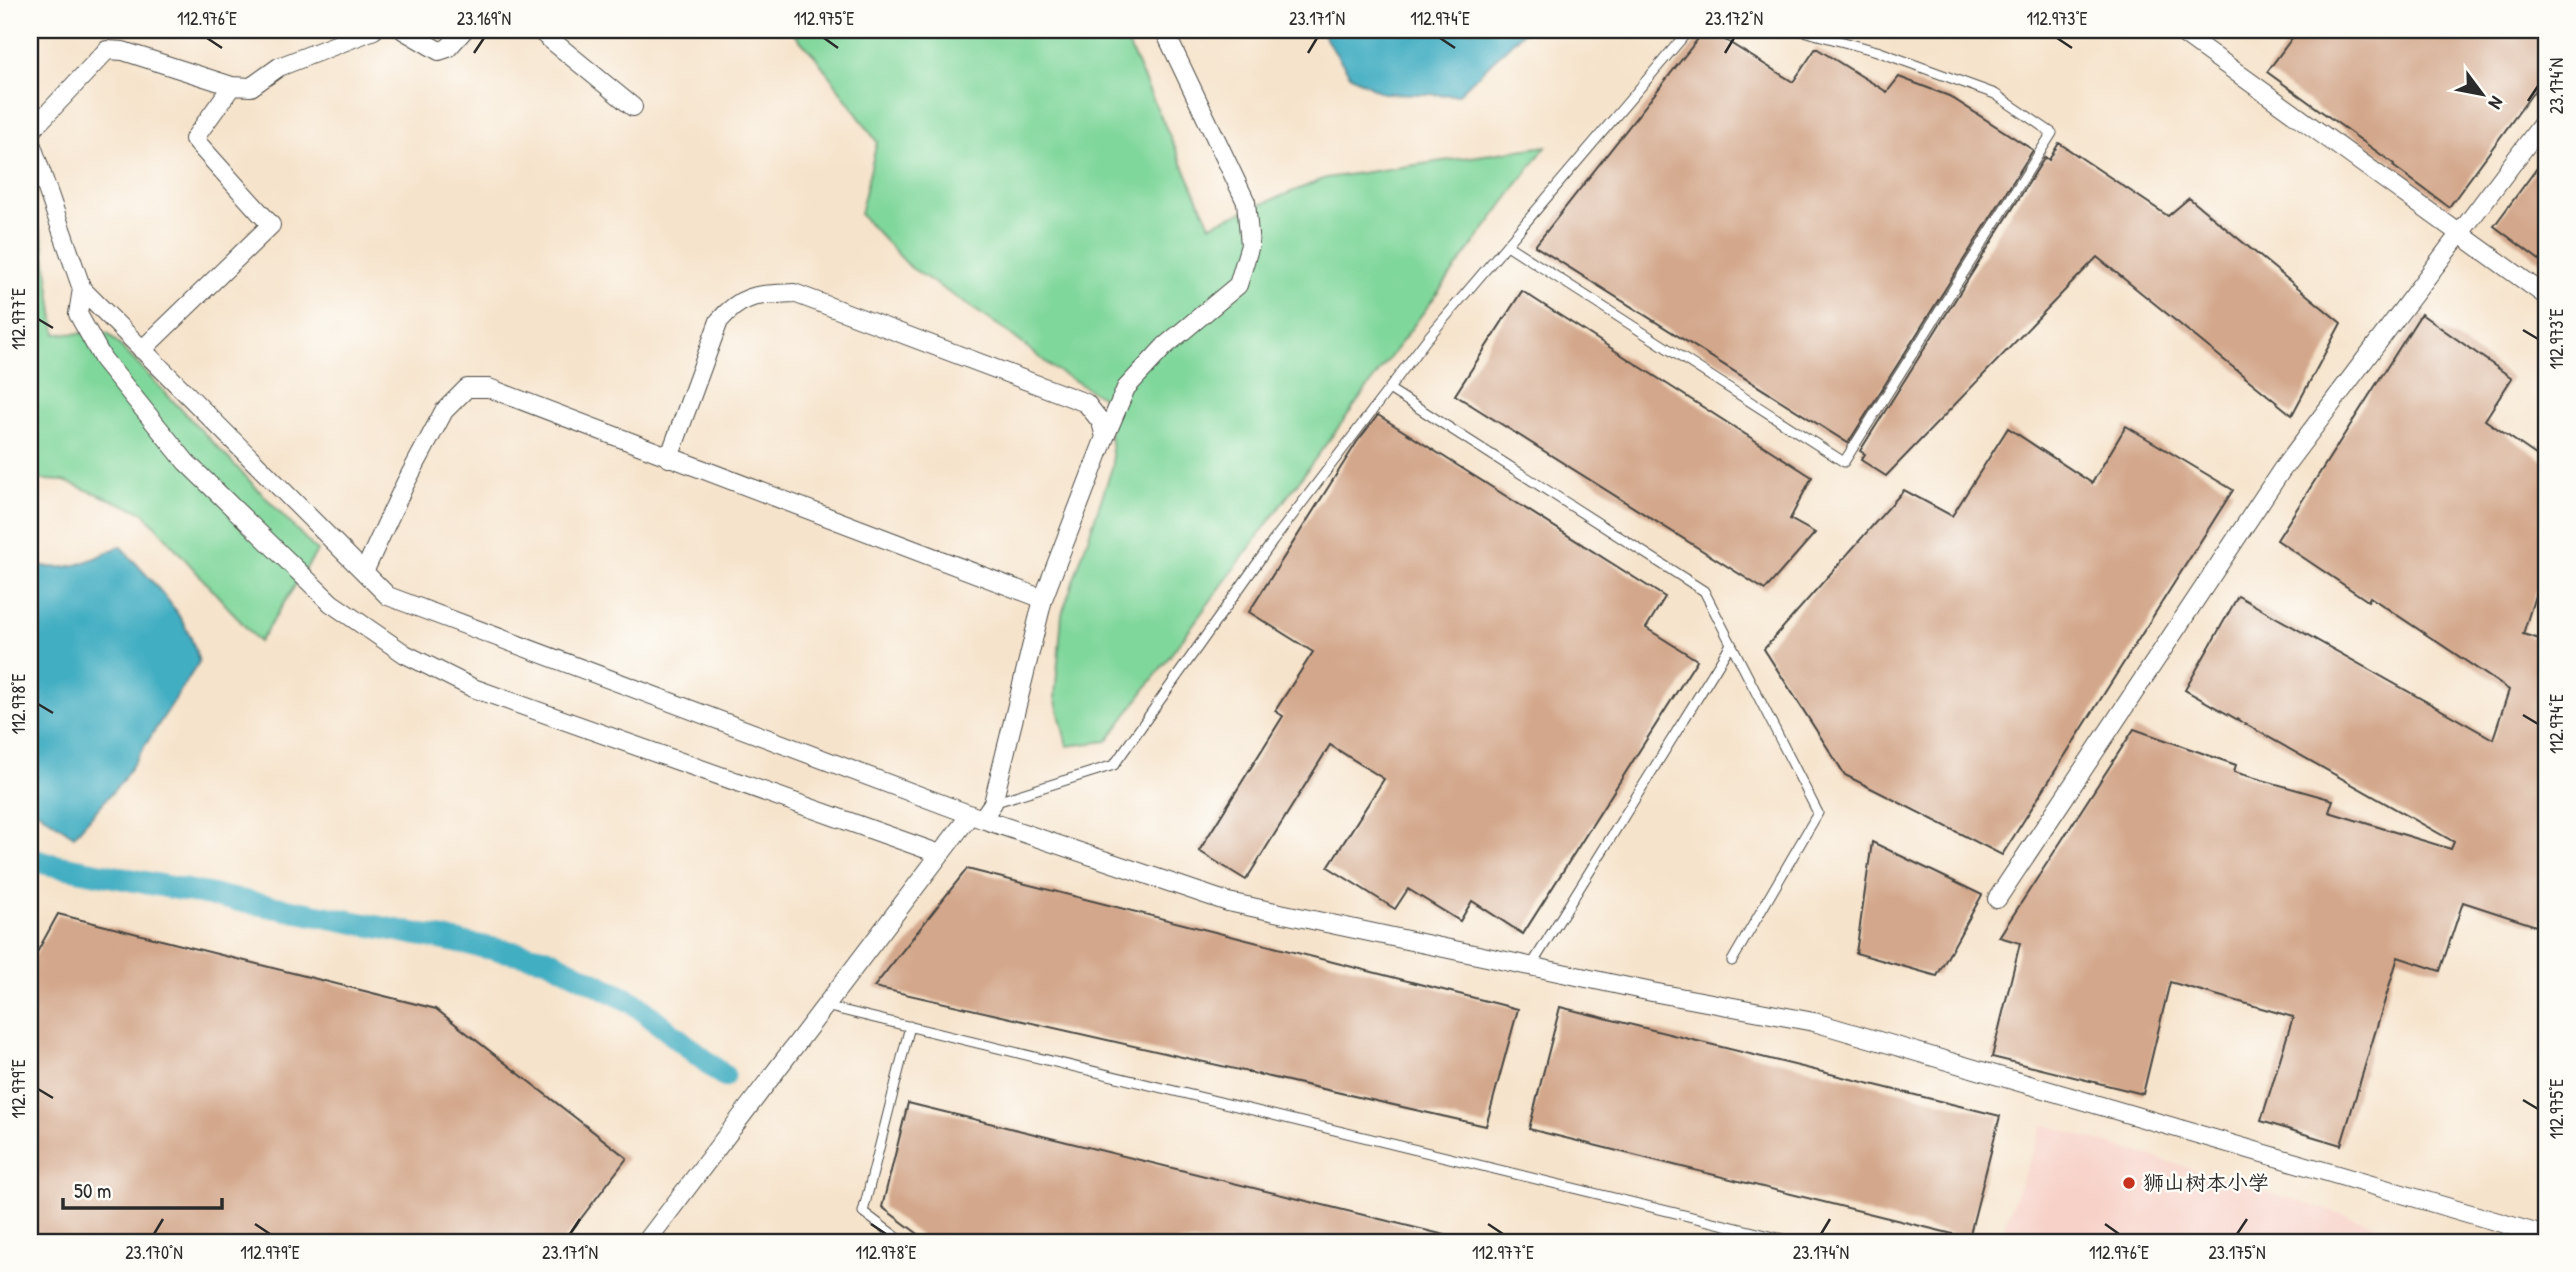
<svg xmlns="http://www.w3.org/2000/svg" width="2576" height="1272" viewBox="0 0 2576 1272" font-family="'Patrick Hand','LXGW WenKai TC',sans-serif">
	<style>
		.built { fill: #f7d1c8 }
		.green { fill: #80d79b; stroke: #568163; stroke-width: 2 }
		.water { fill: #43aec2; stroke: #376c76; stroke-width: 2 }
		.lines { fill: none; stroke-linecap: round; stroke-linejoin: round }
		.canal { stroke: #43aec2; stroke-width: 23 }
		.building { fill: #d3a78b }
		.lane-casing { stroke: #494743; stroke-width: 11 }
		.street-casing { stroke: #494743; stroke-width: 20 }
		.lane { stroke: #fff; stroke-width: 9 }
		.street { stroke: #fff; stroke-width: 18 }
		.ticks { fill: none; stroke: #2b2b2b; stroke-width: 2.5 }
		.poi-dot { fill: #c8321e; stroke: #fdfcf7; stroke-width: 2.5 }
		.labels { text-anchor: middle; stroke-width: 5; stroke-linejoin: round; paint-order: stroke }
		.poi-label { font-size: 21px; fill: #2b2b2b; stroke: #fdfcf7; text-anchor: start }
		.neatline { fill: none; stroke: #2b2b2b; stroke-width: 2.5 }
		.ticks-label { font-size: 18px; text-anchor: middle; fill: #2b2b2b }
	</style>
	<rect width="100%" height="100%" fill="#fdfcf7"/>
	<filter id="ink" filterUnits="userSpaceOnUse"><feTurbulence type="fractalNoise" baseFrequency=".0143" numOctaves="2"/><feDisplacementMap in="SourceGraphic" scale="14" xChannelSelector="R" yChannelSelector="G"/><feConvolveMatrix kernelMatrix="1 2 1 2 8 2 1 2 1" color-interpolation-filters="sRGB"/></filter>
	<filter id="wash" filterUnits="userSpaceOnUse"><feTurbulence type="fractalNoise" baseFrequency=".00686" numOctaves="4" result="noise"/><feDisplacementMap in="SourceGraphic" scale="28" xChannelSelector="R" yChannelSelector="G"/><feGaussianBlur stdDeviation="1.57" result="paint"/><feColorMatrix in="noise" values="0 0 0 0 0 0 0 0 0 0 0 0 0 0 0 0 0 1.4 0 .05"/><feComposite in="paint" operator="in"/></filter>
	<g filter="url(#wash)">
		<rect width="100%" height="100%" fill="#f6e3cb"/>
		<path class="built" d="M2043,1124L2434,1242H1998Z"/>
		<path class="green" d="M790,30H1116L1128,44L1210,225L1326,178L1546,146L1107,741L1067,746L1055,697L1062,614L1113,465L1107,400L1053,368L1004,329L910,267L860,214L877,142L815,56Z
			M30,205L43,240L56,334L108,333L317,551L259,642L143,512L64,481L30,479Z"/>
		<path class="water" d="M1320,30H1525L1458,95L1382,93L1351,76Z
			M120,546C152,582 188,614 199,662L122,781L74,836L30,806V561C60,577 92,560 120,546Z"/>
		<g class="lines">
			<path class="canal" d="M30,859L48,864L547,959L634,1003L724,1076"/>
		</g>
		<g id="blocks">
			<path class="building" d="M1705,30H1709L1793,82L1816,48L1887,92L1899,77L1949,96L2033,150L1848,443L1535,246Z
				M2298,30H2546V75L2449,207L2393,166L2394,164L2267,72Z
				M2059,143L2168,216L2189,198L2341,323L2292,415L2097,257L1886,476L1861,460L1865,454L1860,451L2045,157L2049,160Z
				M2546,156V265L2494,226Z
				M1522,291L1812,477L1790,519L1815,533L1765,590L1455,395Z
				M2421,314L2512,378L2485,420L2546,462V561L2523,634L2546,641V905L2539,927L2463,902L2440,971L2398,957L2341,1145L2261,1121L2293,1017L2170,982L2143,1094L1992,1057L2020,943L1999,937L2134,729L2236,765L2234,772L2333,800L2329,812L2451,849L2454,842L2185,690L2238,596L2493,739L2509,690L2370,597L2368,601L2277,540Z
				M1378,415L1665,597L1646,628L1697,660L1523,934L1472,901L1460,921L1408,889L1395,909L1328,867L1384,779L1330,745L1246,880L1199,851L1283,716L1275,711L1313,652L1249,612L1357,442Z
				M2126,426L2233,490L2002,855L1845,775L1764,649L1904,490L1952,516L2008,428L2092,483Z
				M1872,842L1982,895L1937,976L1856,953Z
				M967,869L1518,1009L1486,1126L874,987Z
				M58,914L436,1009L627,1158L563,1242H30V965Z
				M1560,1007L2000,1116L1969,1238L1529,1129Z
				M908,1103L1449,1236L1448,1242H929L882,1207Z"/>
		</g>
	</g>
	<g filter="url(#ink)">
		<use href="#blocks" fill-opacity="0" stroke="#494743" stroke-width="2"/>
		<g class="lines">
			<defs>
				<path id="lane" d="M1507,245L1844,462L2052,133L1995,94L1877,51L1799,30
					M1389,389L1704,591L1818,813L1732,961
					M993,803L1114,765L1273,541L1426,340L1689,30
					M1531,966L1731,644
					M825,1006L1795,1242
					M903,1242L863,1212L910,1026"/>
				<path id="street" d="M403,30L439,51L448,48L464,30
					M539,30L633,107
					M2178,30L2546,296
					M30,132L107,50L123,51L232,86L251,87L279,67L374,30
					M30,140L82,289L388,596L982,819L1228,902L1652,992L1814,1022L2546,1236
					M82,289L78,314L103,359L186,462L331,603L405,654L473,688L940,854
					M142,350L271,225L194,139L232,86
					M669,458L719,321C743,293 759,295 794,293L1086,403L1101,422L1105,437
					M364,572L405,484L444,411L467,388H489L1043,599
					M982,819L993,803L1043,599L1105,437L1126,388L1165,346L1238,285L1250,245L1246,202L1164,30
					M1997,899L2281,471L2546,119
					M646,1242L970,815"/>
			</defs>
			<use href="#lane" class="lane-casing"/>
			<use href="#street" class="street-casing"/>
			<use href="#lane" class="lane"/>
			<use href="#street" class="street"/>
		</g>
	</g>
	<path class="ticks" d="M207,38L222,48M824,38L838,48M1440,38L1455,48M2057,38L2072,48M474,53L484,38M1308,53L1317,38M1725,53L1734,38M2528,101L2538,86M38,319L53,328M2523,330L2538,339M38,704L53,713M2523,715L2538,724M38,1089L53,1098M2523,1100L2538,1109M255,1224L270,1234M871,1224L886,1234M1488,1224L1503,1234M2105,1224L2119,1234M154,1234L163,1219M570,1234L580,1219M1821,1234L1830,1219M2237,1234L2247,1219"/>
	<circle class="poi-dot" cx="2129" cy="1183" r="7"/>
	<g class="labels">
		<g class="poi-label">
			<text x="2143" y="1190">狮山树本小学</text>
		</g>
	</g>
	<rect width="2576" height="1272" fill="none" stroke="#fdfcf7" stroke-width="77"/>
	<g transform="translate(2482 94) rotate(122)" stroke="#fdfcf7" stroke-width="5" paint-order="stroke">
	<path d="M0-5L12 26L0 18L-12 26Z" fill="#2b2b2b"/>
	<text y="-10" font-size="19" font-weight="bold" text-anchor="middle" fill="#2b2b2b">N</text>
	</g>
	<path d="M63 1198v10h159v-10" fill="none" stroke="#2b2b2b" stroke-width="3.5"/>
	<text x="74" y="1198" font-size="21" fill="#2b2b2b" stroke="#fdfcf7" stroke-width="5" paint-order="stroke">50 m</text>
	<rect x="38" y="38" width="2500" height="1196" class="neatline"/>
	<g class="ticks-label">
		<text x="207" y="25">112.976°E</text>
		<text x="484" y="25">23.169°N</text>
		<text x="824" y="25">112.975°E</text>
		<text x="1317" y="25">23.171°N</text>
		<text x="1440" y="25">112.974°E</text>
		<text x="1734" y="25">23.172°N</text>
		<text x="2057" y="25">112.973°E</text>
		<text transform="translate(2557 86) rotate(-90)" y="6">23.174°N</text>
		<text transform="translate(19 319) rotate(-90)" y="6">112.977°E</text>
		<text transform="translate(2557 339) rotate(-90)" y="6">112.973°E</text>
		<text transform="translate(19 704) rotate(-90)" y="6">112.978°E</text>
		<text transform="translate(2557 724) rotate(-90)" y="6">112.974°E</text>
		<text transform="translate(19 1089) rotate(-90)" y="6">112.979°E</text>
		<text transform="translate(2557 1109) rotate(-90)" y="6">112.975°E</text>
		<text x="154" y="1259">23.170°N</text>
		<text x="270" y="1259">112.979°E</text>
		<text x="570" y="1259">23.171°N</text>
		<text x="886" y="1259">112.978°E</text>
		<text x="1503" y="1259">112.977°E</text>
		<text x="1821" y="1259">23.174°N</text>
		<text x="2119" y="1259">112.976°E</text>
		<text x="2237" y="1259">23.175°N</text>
	</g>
</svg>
